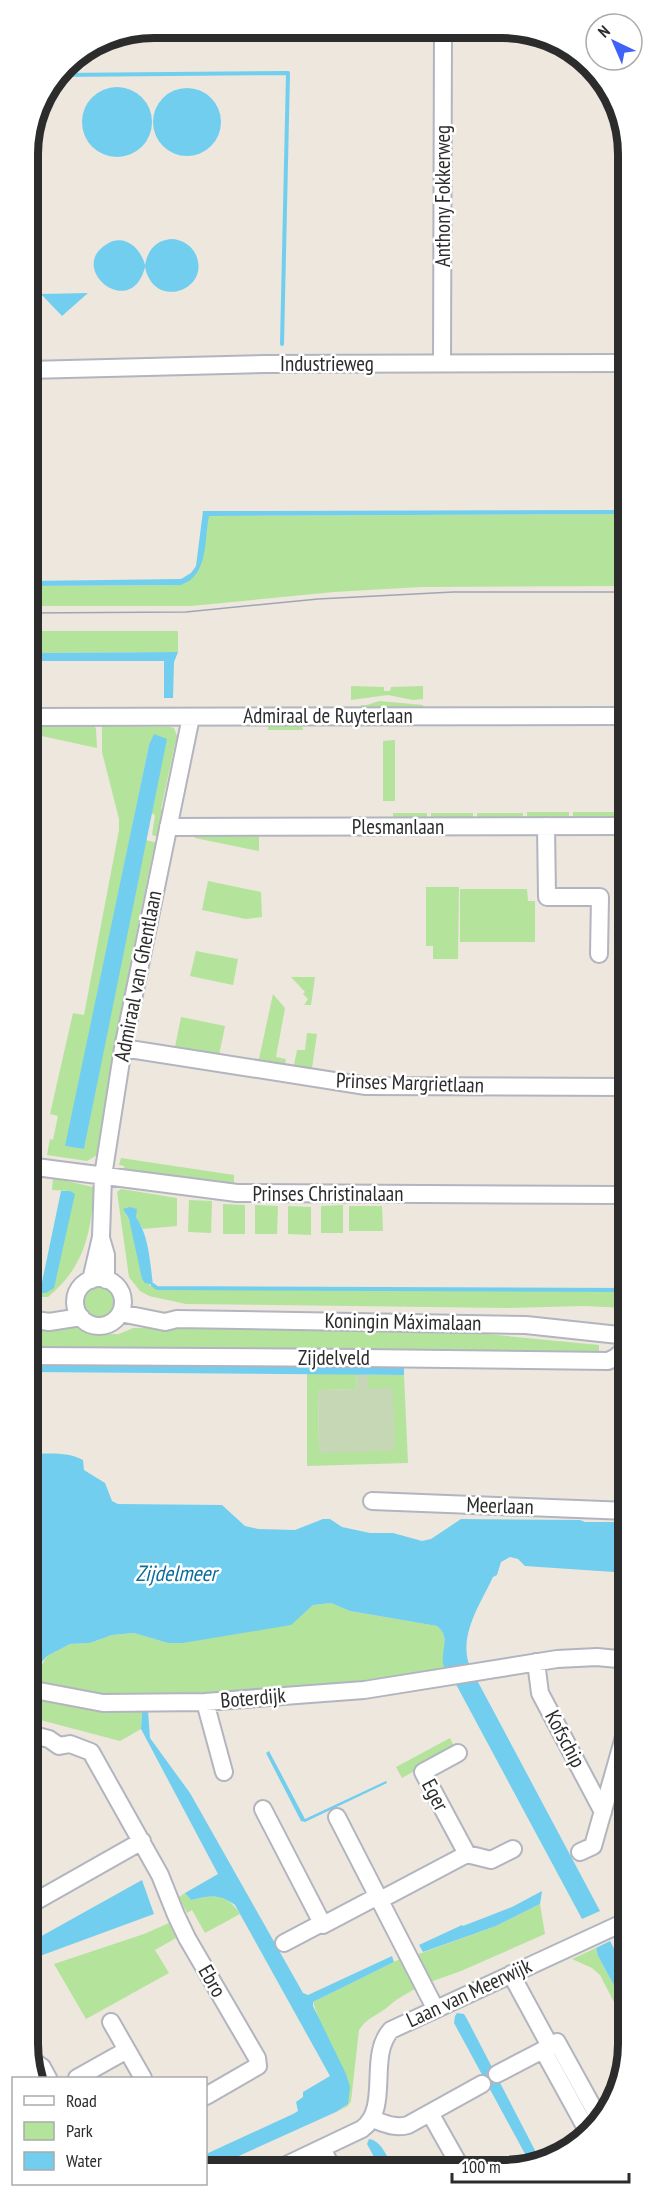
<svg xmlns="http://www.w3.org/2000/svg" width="656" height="2197" viewBox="0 0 656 2197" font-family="'PT Sans Narrow',sans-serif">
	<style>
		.green { fill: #b4e39b }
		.cemetery { fill: #c6d7b5 }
		.water { fill: #72ceee }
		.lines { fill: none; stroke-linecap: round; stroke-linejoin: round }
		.stream { stroke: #72ceee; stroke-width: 4 }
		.minor-casing { stroke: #b2b5bf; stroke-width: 20 }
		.minor { stroke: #fff; stroke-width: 16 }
		.tram { stroke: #a1a4b6; stroke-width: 1.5 }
		.labels { text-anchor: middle; stroke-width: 5; stroke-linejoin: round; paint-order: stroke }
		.street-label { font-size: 21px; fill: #2c2c2c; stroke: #fff }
		.water-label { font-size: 22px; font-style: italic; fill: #0e6d9d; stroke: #fff }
		.rim { fill: none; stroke: #2c2c2c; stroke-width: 8 }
	</style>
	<rect width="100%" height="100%" fill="#ede7de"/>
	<path class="green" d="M627,514V586L421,587L334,592L191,606H28V586L181,585C204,577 206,537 208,516Z
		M28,631H178V652L28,653Z
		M351,686L384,687V691H390L391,687L423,686V699L413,700L388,695L351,700Z
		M379,701L423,705V712L360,711L361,705H367Z
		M268,725H302L303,730H268Z
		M94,726L96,729L97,748L28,733V727Z
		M102,726L170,727L174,728L177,736L180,737L179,741L175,744L161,809L165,813L161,838L152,835L155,815L151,813L166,739L149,745L66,1146L84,1149L145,840L159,843L158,849L153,852L120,1015L123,1023L97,1155L87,1161L47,1155L50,1139L53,1140L58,1116L50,1114L73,1013L84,1015L119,830V819L102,752Z
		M395,740V801H383V741Z
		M527,812H569V819L527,820Z
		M573,812H616V819H573Z
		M393,813H427V820H393Z
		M431,813H473V820H431Z
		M477,813H523V820H477Z
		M195,834L259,836V851L195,838Z
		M208,881L261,892L262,917L246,919L202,910Z
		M426,887H459L458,959H433V946H426Z
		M460,889H527L528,901H535V942H460Z
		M196,951L238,959L233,985L190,976Z
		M622,975H628L627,1070H621Z
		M291,977H315L311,1005H304L308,999L303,994L305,992Z
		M273,994L285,1008L276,1057L286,1059L285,1064L259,1059Z
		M181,1017L225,1026L219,1055L175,1047Z
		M307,1033L317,1034L312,1068L294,1065L297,1050H305Z
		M121,1158L234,1175V1185L125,1171L124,1166L119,1165Z
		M53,1178L93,1187L94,1192C90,1236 84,1267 48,1297H29V1293H46L70,1191L52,1190Z
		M121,1189L177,1198V1226L143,1229L136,1217L125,1214L129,1219L149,1285L157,1288L628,1290V1308L583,1306L508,1308L186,1304L149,1296L140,1291L129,1277L117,1192Z
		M189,1200L212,1201L211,1233L188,1232Z
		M223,1204L245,1205V1234H223Z
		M255,1205L278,1206L277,1234H255Z
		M343,1205V1233H321V1206Z
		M288,1206L311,1207V1235L288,1234Z
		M349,1206H382L383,1231H349Z
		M83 1302a16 16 0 1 1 32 0a16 16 0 1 1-32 0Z
		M29,1328H77L91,1334H119L133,1328L445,1330L599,1345V1356L446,1350L29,1347Z
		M307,1374H357L356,1389L320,1390L318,1394L319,1450L321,1453L390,1388H368V1375H404L408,1463L307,1466Z
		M331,1603L350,1611L437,1626C452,1638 440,1654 446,1669L349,1682L214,1694L108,1699L29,1683V1655L39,1670L47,1656L70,1644L90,1643L112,1635L134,1633L168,1643H183L298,1618L313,1605Z
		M29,1696L84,1709L142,1712L141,1729L120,1741L29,1717Z
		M450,1738L455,1748L402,1778L396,1767Z
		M185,1893L191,1900C214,1895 226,1892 240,1914L205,1933L192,1910L187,1913L179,1897Z
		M540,1904L545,1934L461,1971L430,1982L416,1955L496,1926Z
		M169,1923L176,1938L155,1950L169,1973L86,2019L54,1964L144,1934Z
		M596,1948L598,1956L629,2013V2031L600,1975L592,1968L572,1959Z
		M400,1959L415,1989C406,1994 398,1998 390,2005C379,2015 367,2017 359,2030L351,2101L348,2106L336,2112L348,2104L313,2002Z"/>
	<path class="cemetery" d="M357,1374L368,1375V1388H390L393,1390L395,1448L393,1451L320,1453L319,1450L318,1394L320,1390L356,1389Z"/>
	<path class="water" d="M82 122a35 35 0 1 1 70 0a35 35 0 1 1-70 0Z
		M153 122a34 34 0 1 1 68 0a34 34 0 1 1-68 0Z
		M174,239C184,241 192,246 196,255C211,290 154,311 145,267C131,322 66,268 107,244C125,233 141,249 145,265C148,249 157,239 174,239Z
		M88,293L62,316L41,294Z
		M627,510V514L209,516C204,540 209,575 181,585L28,586V581L181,579L191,573L196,566L203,511Z
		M178,652L174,662L173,698H164V661H28V653Z
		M154,734L167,739L84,1149L65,1146L149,745Z
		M61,1191H70L75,1194L54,1288L46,1293H29V1288L41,1287Z
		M130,1207L137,1209L136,1217C149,1236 150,1262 153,1285L145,1283L142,1279L129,1219L123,1209Z
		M29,1364L404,1366V1375L29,1372Z
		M29,1454C46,1454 67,1451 83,1460L84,1470L105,1483L112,1501L118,1504L222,1505L245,1526L258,1529L295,1530L323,1519H330L342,1527L370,1533H393L422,1541L431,1539L461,1519L580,1520L585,1522H628V1552L619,1554L614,1560V1572L525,1566L518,1559L510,1557L501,1562L497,1575L493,1577C482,1601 463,1628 467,1656C468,1665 474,1674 478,1682L600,1911L582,1919L458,1688C454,1681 444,1671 443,1663C441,1648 451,1638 437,1626L350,1611L331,1603L313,1605L291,1625L183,1643H168L134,1633L112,1635L90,1643L70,1644L47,1656L41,1663L39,1671L29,1655Z
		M148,1711L150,1738L190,1793L303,1993L308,1995L392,1956L394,1962L313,2002V2006L346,2074L350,2087L348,2104L336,2112L212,2168H206V2154L293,2114L298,2111L296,2102L303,2097V2092L330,2076L235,1905C219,1893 209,1896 191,1900L185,1893L218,1874L141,1729L142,1712Z
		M269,1751L305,1819L386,1781L387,1783L305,1822L301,1821L266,1753Z
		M142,1880L154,1914L29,1960V1943Z
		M542,1891L540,1904L496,1926L423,1952L419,1945L462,1925L463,1926L512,1907Z
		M610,1941L629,1977V2013L598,1956L596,1948Z
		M457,2013L464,2014L467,2019L540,2160L531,2165L454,2023L455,2016Z
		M369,2139C382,2141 387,2157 393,2168H380L367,2144Z"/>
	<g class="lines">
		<path class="stream" d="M57,75L288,73L282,344
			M153,1285L157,1288L628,1290"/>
		<defs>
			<path id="minor" d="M442,363L443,29
				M28,370L265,364L627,363
				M28,717L627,716
				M546,826L547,897H600L599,954
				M168,827L627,826
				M123,1048L366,1086L628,1087
				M28,1166L237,1193L618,1195L628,1189
				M101,1238L106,1255V1280
				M75 1302a24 24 0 1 1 48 0a24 24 0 1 1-48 0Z
				M91,1280L101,1237L103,1176L123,1048L191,717
				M120,1313L165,1322L177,1319L526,1325L628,1336
				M29,1319L49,1322L81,1317
				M29,1356L362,1358L608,1361C619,1357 624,1351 628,1339
				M372,1501L628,1511
				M536,1662L540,1693L603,1812
				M29,1689L103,1703L205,1702L364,1690L557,1659L597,1657L628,1660
				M205,1702L224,1772
				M29,1734L49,1739L59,1746L70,1744L91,1752L160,1875L176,1915L187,1938L257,2058L258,2066L206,2096
				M458,1753L423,1772L467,1854
				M263,1809L323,1925L378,1896
				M337,1817L435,2008
				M580,1852L593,1846L628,1723
				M380,1900L467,1854L491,1860L513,1849
				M29,1905L142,1841
				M284,1943L322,1923
				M511,1974L550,2046L557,2042L600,2120
				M111,2022L143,2078
				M550,2046L543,2050L588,2132
				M29,2058L42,2067L48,2078
				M497,2074L543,2050
				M77,2078L127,2050
				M430,2113L461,2168
				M372,2119C384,2123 395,2129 408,2125L482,2084
				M322,2148L332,2168
				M280,2168L362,2129C391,2108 367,2056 391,2030L629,1920"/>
		</defs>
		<use href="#minor" class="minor-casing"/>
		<use href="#minor" class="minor"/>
		<path class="tram" d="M28,613L186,612L318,599L453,592H627"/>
	</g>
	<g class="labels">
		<g class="street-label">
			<text transform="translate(443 196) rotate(-90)" y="7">Anthony Fokkerweg</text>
			<text x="327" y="371">Industrieweg</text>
			<text x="328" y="723">Admiraal de Ruyterlaan</text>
			<text x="398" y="834">Plesmanlaan</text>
			<text transform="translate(138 976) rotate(-79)" y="7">Admiraal van Ghentlaan</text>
			<text transform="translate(410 1083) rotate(2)" y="7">Prinses Margrietlaan</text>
			<text x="328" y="1201">Prinses Christinalaan</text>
			<text transform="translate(403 1322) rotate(1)" y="7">Koningin Máximalaan</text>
			<text x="334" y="1365">Zijdelveld</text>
			<text transform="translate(500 1506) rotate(2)" y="7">Meerlaan</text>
			<text transform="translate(253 1698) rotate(-5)" y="7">Boterdijk</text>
			<text transform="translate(565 1739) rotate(62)" y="7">Kofschip</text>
			<text transform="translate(435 1795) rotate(62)" y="7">Eger</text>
			<text transform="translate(212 1981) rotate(60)" y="7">Ebro</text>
			<text transform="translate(469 1993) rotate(-25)" y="7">Laan van Meerwijk</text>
		</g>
		<g class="water-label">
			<text x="176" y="1581">Zijdelmeer</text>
		</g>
	</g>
	<path d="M0 0H656V2197H0ZM154 38H502A116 116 0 0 1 618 154V2044A116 116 0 0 1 502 2160H154A116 116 0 0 1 38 2044V154A116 116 0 0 1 154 38Z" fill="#fff" fill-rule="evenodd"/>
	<path class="rim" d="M154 38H502A116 116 0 0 1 618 154V2044A116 116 0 0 1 502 2160H154A116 116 0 0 1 38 2044V154A116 116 0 0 1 154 38Z"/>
	<rect x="12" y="2077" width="195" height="108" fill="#ffffff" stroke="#ababab" stroke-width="1.5"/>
	<rect x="24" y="2096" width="30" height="9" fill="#ffffff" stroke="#ababab" stroke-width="1.5"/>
	<text x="66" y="2107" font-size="18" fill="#2c2c2c">Road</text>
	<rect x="24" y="2122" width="30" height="18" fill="#b4e39b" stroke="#ababab" stroke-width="1.5"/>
	<text x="66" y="2137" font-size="18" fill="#2c2c2c">Park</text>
	<rect x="24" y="2152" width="30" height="18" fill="#72ceee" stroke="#ababab" stroke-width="1.5"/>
	<text x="66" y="2167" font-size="18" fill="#2c2c2c">Water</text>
	<g transform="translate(614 42) rotate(316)"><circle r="28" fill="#ffffff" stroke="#ababab" stroke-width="1.5"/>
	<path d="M0-4.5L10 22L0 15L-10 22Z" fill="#3f63f9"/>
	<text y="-9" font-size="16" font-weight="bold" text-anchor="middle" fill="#2c2c2c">N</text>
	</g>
	<path d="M452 2173v9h177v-9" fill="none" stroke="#2c2c2c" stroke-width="3"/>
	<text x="461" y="2173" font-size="18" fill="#2c2c2c" stroke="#ffffff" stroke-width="4.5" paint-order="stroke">100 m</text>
</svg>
